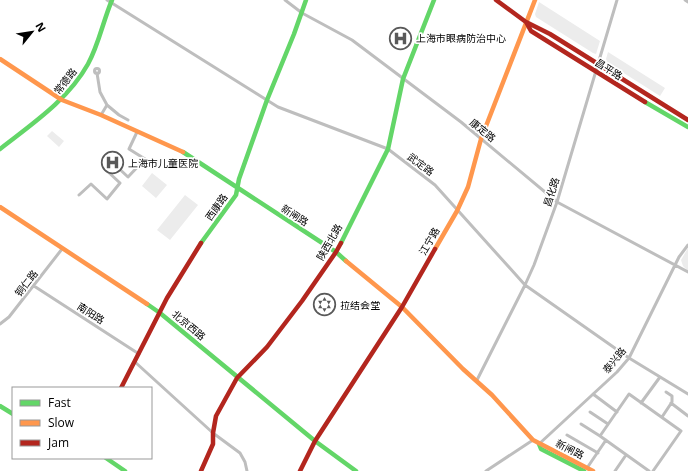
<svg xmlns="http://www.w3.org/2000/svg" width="688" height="471" viewBox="0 0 688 471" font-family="'Open Sans','Noto Sans SC',sans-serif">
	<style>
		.green { fill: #ececec }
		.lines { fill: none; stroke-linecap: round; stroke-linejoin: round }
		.street { stroke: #bebebe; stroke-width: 3 }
		.fast { stroke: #63d668; stroke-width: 4.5 }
		.slow { stroke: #ff974d; stroke-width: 4.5 }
		.jam { stroke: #b3261e; stroke-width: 4.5 }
		.labels { text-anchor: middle; stroke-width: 3.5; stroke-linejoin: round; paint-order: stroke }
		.poi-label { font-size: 10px; fill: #000; stroke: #fff; text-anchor: start }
		.street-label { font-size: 10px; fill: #000; stroke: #fff }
	</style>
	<rect width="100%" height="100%" fill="#fff"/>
	<path class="green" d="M539,2L600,41L596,54L593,53L536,17L535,14Z
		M608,52L665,88L660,96L608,63L606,59Z
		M52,131L64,141L59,147L47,136Z
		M152,173L167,185L156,198L142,186Z
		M185,195L198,205L170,240L157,230Z
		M688,248V271L683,266L681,260Z"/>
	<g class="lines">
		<path class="street" d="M107,0L278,107L388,149L435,185L525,285L629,358L688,394
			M285,0L302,13L352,40L461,122L557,202L688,272
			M685,0L688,2
			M94.5 71a2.5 2.5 0 1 1 5 0a2.5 2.5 0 1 1-5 0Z
			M97,73L100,92L107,105
			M101,115L107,105L119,115L128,120
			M79,195L91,184L107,199L120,183L105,169L112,162L128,177L145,159L129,149L137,132
			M34,286L139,354
			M0,324L9,317L62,249
			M135,362L213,433L240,453L245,462L247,471
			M477,380L525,285L534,265L557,202L617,0
			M593,394L617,412
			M641,403L660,377
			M671,403L688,416
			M590,412L608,424
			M662,417L672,402V396L666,392
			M581,424L600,436
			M567,435L598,453
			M539,444L617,372L629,358L679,257L688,245
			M587,468L606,440
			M486,471L533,440
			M615,471L626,455
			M649,471L600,436L629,394L681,431L653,471"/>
		<path class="fast" d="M645,102L688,127
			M0,149C32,124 68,100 88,64C99,44 103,21 112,0
			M183,152L336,252L346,261
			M201,243L236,195L239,179L267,100L294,34L306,0
			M341,243L388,149L403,79L434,0
			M147,304L160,313L315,441L356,471
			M0,406L13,414
			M539,444L541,449L584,471
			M106,458L125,471"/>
		<path class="slow" d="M0,59L62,100L101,115L183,152
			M0,207L147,304
			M435,249L457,211L468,187L481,139L535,0
			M346,261L402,307L463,369L492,395L533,440L593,471"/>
		<path class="jam" d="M496,0L526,22L550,34L688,120
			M526,22L531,31L645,102
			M121,388L167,298L201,243
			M201,471L213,444V433L216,416L237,378L267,347L302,301L336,252L341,243
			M300,471L315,441L402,307L435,249"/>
	</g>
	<defs>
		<symbol id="hospital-ring" viewBox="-11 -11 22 22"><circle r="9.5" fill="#fff" stroke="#595959" stroke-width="1.5"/><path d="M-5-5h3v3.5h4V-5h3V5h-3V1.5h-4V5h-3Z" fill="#595959"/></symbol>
		<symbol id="synagogue-ring" viewBox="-11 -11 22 22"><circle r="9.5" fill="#fff" stroke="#595959" stroke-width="1.5"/><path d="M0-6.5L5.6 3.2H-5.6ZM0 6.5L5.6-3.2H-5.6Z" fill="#595959"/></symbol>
	</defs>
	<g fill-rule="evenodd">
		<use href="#hospital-ring" x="388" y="26" width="25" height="25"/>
		<use href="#hospital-ring" x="100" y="150" width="25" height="25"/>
		<use href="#synagogue-ring" x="312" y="292" width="25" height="25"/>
	</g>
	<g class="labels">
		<g class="poi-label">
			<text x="416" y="42">上海市眼病防治中心</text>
			<text x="128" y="167">上海市儿童医院</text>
			<text x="340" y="309">拉结会堂</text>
		</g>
		<g class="street-label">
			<text transform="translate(609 69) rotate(32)" y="4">昌平路</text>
			<text transform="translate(65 81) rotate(-52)" y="4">常德路</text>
			<text transform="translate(483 130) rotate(39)" y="4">康定路</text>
			<text transform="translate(421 164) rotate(37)" y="4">武定路</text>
			<text transform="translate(551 192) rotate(-72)" y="4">昌化路</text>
			<text transform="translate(216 207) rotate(-55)" y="4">西康路</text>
			<text transform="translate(295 215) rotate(33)" y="4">新闸路</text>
			<text transform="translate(429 241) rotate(-60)" y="4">江宁路</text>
			<text transform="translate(329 242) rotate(-60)" y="4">陕西北路</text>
			<text transform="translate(26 283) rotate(-52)" y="4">铜仁路</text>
			<text transform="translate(91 313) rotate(33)" y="4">南阳路</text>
			<text transform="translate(189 325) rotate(40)" y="4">北京西路</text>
			<text transform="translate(614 360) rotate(-51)" y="4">泰兴路</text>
			<text transform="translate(570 449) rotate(27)" y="4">新闸路</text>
		</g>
	</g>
	<rect x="12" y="387" width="140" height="72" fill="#ffffff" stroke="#999999"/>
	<rect x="20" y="400" width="20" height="6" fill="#63d668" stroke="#999999"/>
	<text x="48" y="407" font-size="12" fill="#000000">Fast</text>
	<rect x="20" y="420" width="20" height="6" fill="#ff974d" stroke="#999999"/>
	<text x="48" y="427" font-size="12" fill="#000000">Slow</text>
	<rect x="20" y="440" width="20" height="6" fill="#b3261e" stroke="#999999"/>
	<text x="48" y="447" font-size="12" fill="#000000">Jam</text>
	<g transform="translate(32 32) rotate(60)" stroke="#ffffff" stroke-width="3" paint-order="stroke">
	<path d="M0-3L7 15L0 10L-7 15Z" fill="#000000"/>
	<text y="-6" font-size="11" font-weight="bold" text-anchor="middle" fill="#000000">N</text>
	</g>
</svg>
